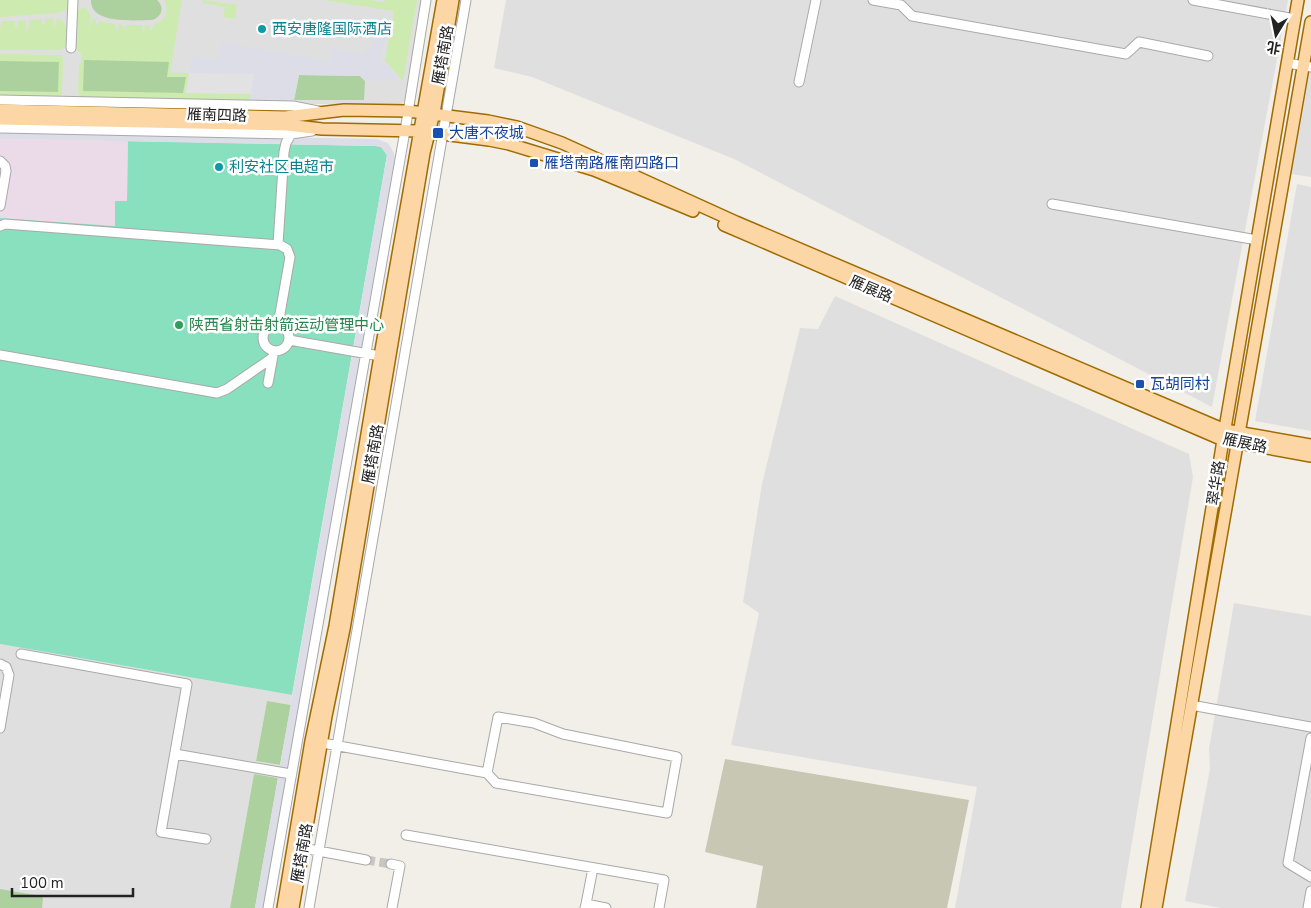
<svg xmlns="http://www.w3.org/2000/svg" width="1311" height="908" viewBox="0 0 1311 908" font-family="'Nunito Sans','Noto Sans SC',sans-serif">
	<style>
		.residential { fill: #e0dfdf }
		.industrial { fill: #ebdbe8 }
		.construction { fill: #c7c7b4 }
		.grass { fill: #cdebb0 }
		.forest { fill: #add19e }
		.pitch { fill: #88e0be }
		.parking { fill: #e2e2e2 }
		.plaza { fill: #dddde8 }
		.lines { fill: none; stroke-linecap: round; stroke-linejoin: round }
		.minor-tunnel { stroke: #c8c6c1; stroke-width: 9; stroke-dasharray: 9 4.5; stroke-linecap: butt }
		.minor-casing { stroke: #a9a9a9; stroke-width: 11 }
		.major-casing { stroke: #a06b00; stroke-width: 14 }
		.minor { stroke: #fff; stroke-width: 9 }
		.major { stroke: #fcd6a4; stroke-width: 11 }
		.culture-dot { fill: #0f9aa8; stroke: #fff; stroke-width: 2 }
		.transit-dot { fill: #1a4fb4; stroke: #fff; stroke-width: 2 }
		.leisure-dot { fill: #2e9e5b; stroke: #fff; stroke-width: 2 }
		.labels { text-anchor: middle; stroke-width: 5; stroke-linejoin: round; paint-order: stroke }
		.culture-label { font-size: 15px; fill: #0d838f; stroke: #fff; text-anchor: start }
		.street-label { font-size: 15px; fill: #222; stroke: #fff }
		.transit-label { font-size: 15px; fill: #164399; stroke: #fff; text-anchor: start }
		.leisure-label { font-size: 15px; fill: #27864d; stroke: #fff; text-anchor: start }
	</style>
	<rect width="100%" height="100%" fill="#f2efe9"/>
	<path class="residential" d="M0,0H424L406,100L399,105L0,100Z
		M506,0H1288L1212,407L734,159L532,77L494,68Z
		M1311,66V177L1291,174Z
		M1297,184L1311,187V431L1255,421Z
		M835,296L1189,454L1193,477L1121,908H955L977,787L731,745L759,613L743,602L762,484L800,328L818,329Z
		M1234,603L1311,616V908H1221L1185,901L1210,769L1209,749Z
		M0,644L292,695L291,705L267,701L256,761L280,765L278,778L254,774L230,908H0Z"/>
	<path class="industrial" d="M0,139L128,141L127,201L115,226L0,218Z"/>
	<path class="construction" d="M725,759L969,800L947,908H756L763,866L705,852Z"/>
	<path class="grass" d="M0,0H70L66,10L59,13L0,17Z
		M164,0H182L170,73H189L186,93L251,94L250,100L83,97L80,96L78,92L79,64L81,63V54L75,47L77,11L84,7L86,8L91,16L89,26H92L90,25L93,18L96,20V25H98L99,21L115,24L116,30H119L118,29L119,24L123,25L124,29H125L126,25H142L143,31H146L144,30L145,25H150V30H152L153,25C165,21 170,12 164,0Z
		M203,0L237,5L235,19L223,17L225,7L203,3Z
		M324,0H370L382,2L387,0H417L403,81L385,61L394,11Z
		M53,18L54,27L55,26L57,18C69,22 67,34 67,44L62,50H0V28L2,21H15V27H17L18,21L26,20V30H28L29,20L42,19V24H45V19Z
		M0,54L61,55L63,59L62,94L59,97L0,96Z"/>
	<path class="forest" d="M91,0H157C165,7 162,17 152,20C136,20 90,25 91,0Z
		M84,60L169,62L167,77H186L183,93L83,91Z
		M0,61L59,62L58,92L0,91Z
		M299,75L360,76L365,81L364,100H294Z
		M267,701L291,705L280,765L256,761Z
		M254,774L278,778L255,908H230Z
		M0,889L41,896L43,898L42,908H0Z"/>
	<path class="pitch" d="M128,141L376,146L381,147L387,155L292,695L0,644V218L115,226V201H127Z"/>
	<path class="parking" d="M189,73L255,74L251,94L186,93Z"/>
	<path class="plaza" d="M378,19L388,21L381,60L398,78L395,80L365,81L360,76L299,75L294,100H250L254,74L189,73L192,56L217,60L221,42L329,61L332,48L362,54L373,46Z
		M0,132L377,139L388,143L394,153L395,162L263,908H255L387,155L381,147L376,146L0,139Z"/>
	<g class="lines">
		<path class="minor-tunnel" d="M366,860L391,864"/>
		<defs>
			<path id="minor" d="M873,0L901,5L912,16L1126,54L1139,42L1208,56
				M1193,0L1295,19
				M71,48L73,0
				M1287,63L1311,67
				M799,82L816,0
				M0,100L293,106L318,111
				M0,128L291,134L312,131
				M0,161L5,166L6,171L0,206
				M1052,204L1257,240
				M0,226L5,224L280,245L287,249L290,257L278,325
				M278,244L284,152L286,143L291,134
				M263 338a13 13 0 1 1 26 0a13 13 0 1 1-26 0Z
				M289,340L380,356
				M0,355L217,393L227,389L272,358
				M268,383L273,356
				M21,654L187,684L161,832L206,839
				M0,664L6,667L9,675L0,728
				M1191,705L1311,727
				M1311,738L1288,863L1311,877
				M317,742L487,773L496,783L667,813L677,757L563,734L534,723L498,717L487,773
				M175,754L291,774
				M406,835L664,880L659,908
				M303,848L366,860
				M391,864L400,866L392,908
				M586,904L593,868
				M268,908L405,131L426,0
				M309,908L466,0
				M585,908L586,904L606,908
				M1308,908L1311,891"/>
			<path id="major" d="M0,110L285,117L344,110L408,111L488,121L517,127L562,143L736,222L1225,430L1311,445
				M0,119L287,125L322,129L419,131L489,140L509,144L594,170L693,211
				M724,225L1223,440L1311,456
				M283,908L311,741L335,626L380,356L443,0
				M293,908L326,716L344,629L424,153L434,113L453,0
				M1147,908L1223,440L1298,0
				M1156,908L1311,22"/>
		</defs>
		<use href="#minor" class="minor-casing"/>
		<use href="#major" class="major-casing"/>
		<use href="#minor" class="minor"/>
		<use href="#major" class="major"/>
	</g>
	<g class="culture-dot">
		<circle cx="262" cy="29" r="5"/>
		<circle cx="219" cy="167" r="5"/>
	</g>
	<g class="transit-dot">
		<rect x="432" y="127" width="12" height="12" rx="2.5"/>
		<rect x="529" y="158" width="10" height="10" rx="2.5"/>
		<rect x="1135" y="379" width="10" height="10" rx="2.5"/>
	</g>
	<circle class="leisure-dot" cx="179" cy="325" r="5"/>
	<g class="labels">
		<g class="culture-label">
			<text x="272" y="34">西安唐隆国际酒店</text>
			<text x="229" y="172">利安社区电超市</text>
		</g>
		<g class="street-label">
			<text transform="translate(443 55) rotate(-80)" y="5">雁塔南路</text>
			<text transform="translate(217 115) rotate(2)" y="5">雁南四路</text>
			<text transform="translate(871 289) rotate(23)" y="5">雁展路</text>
			<text transform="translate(1245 443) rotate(12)" y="5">雁展路</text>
			<text transform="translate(373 454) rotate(-80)" y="5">雁塔南路</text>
			<text transform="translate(1216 483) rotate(-81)" y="5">翠华路</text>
			<text transform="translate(302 853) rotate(-80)" y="5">雁塔南路</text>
		</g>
		<g class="transit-label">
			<text x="449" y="138">大唐不夜城</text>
			<text x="544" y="168">雁塔南路雁南四路口</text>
			<text x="1150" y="389">瓦胡同村</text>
		</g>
		<g class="leisure-label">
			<text x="189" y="330">陕西省射击射箭运动管理中心</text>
		</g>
	</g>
	<g transform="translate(1276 35) rotate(190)" stroke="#ffffff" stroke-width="4" paint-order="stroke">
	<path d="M0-4L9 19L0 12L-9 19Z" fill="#222222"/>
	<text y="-8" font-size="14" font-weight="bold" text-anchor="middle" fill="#222222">北</text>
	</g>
	<path d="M12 888v8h121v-8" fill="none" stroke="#222222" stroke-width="2.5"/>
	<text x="20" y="888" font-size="15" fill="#222222" stroke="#ffffff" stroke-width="4" paint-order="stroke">100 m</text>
</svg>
